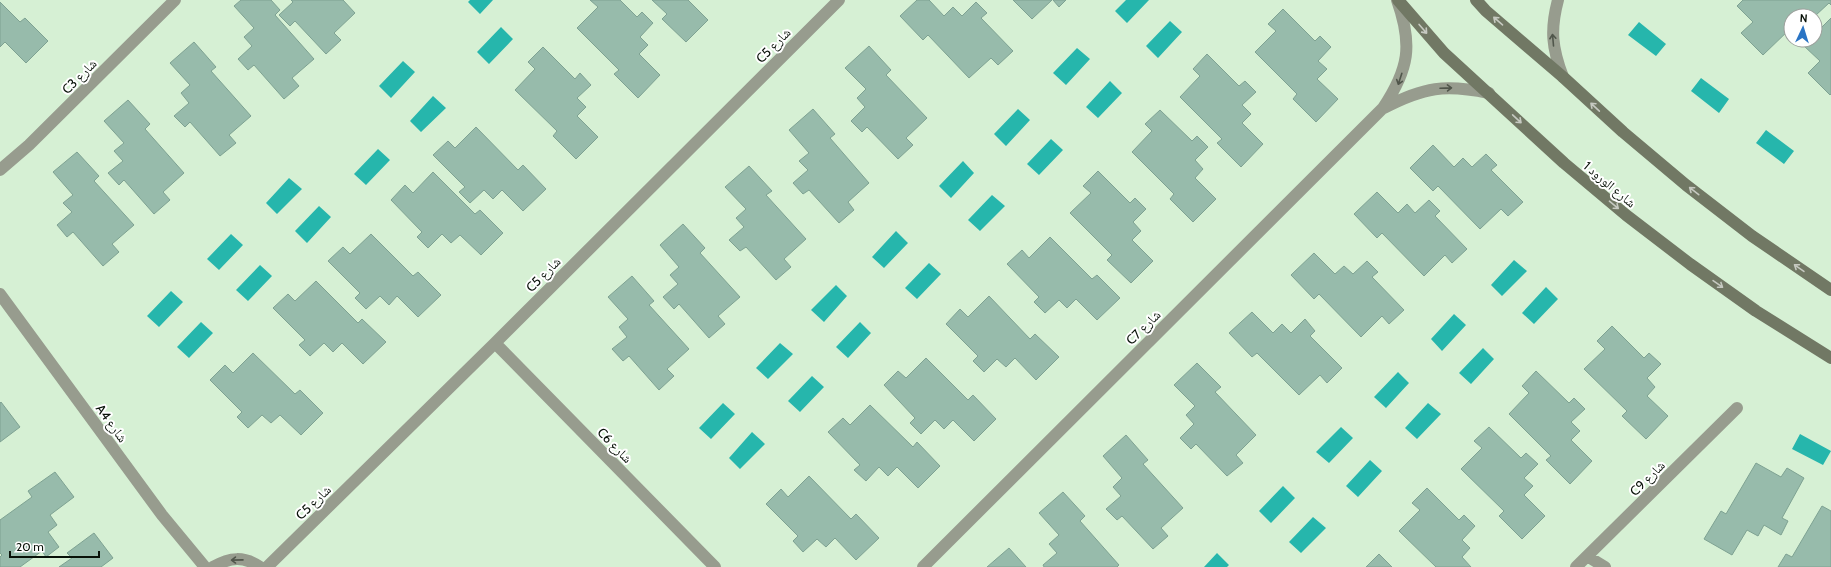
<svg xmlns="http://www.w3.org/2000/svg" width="1831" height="567" viewBox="0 0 1831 567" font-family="Cabin,'Noto Naskh Arabic',sans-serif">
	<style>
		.water { fill: #26b6ac }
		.building { fill: #97bbab; stroke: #7ea292 }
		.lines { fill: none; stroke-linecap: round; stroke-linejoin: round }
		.street { stroke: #979c8e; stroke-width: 12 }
		.secondary { stroke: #717864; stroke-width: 12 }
		.oneway { stroke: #c6c9c1 }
		.oneway2 { stroke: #50564b }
		.labels { text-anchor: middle; stroke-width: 4; stroke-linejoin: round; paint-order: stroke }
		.street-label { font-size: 13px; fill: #081108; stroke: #fff }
	</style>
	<rect width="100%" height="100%" fill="#d6f0d4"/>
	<path class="water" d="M470,0H493L480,14L468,2Z
		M1126,0H1149L1127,23L1115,11Z
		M1170,21L1182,32L1158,58L1146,46Z
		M1639,22L1666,44L1656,56L1628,35Z
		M501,27L513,39L489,64L477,52Z
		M1077,48L1090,59L1066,85L1053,73Z
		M403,61L415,72L391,98L379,86Z
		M1701,78L1729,99L1719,113L1691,91Z
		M1110,81L1122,93L1098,118L1086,107Z
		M433,96L446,108L421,132L410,121Z
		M1018,109L1030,120L1006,146L994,134Z
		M1766,130L1794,151L1784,164L1756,143Z
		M1051,139L1063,150L1039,175L1027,164Z
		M378,149L390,160L366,185L354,174Z
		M963,161L974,173L951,198L939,186Z
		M289,178L302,189L277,214L266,203Z
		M992,195L1005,206L980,231L968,220Z
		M319,206L331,217L307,243L295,231Z
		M896,231L908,243L884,268L872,257Z
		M231,234L243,245L219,270L207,259Z
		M1514,260L1527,271L1502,296L1491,285Z
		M929,263L941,274L917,299L905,288Z
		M260,265L272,276L248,301L236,290Z
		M836,285L847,296L824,322L811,310Z
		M1546,287L1558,299L1534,324L1522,313Z
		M171,291L183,302L159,327L147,316Z
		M1454,314L1466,325L1442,351L1431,339Z
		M201,322L213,333L189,358L177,347Z
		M860,322L871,333L848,358L836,347Z
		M780,343L793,354L768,379L756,368Z
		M1483,348L1494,359L1471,384L1459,373Z
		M1398,372L1409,383L1386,408L1374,397Z
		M812,376L824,387L800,412L788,401Z
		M723,403L735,414L711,439L699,428Z
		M1428,403L1441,414L1417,439L1405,428Z
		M1341,427L1353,438L1329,463L1316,452Z
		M752,432L765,444L740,469L729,458Z
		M1800,434L1831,451L1823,465L1792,449Z
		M1370,460L1382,471L1358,497L1346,486Z
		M1283,486L1295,498L1271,523L1259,511Z
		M1313,517L1326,528L1301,553L1289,542Z
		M1217,553L1229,565L1227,567H1204Z"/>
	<path class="building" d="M241,0H271L280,10L275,15L314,59L292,78L299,86L284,99L254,65L248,70L238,59L252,46L244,37L254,28L234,6Z
		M291,0H343L355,13L334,33L341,40L326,54L295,21L290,26L279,15L293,2Z
		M590,0H620L637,17L642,12L653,23L640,37L648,45L639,54L660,75L638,98L614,74L619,70L577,28L598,7Z
		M652,0H688L708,20L686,42L662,19L667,14Z
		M917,0H929L944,16L953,7L962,16L976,2L987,13L981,18L1013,51L998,65L991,58L969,78L928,35L923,40L900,16Z
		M1013,0H1052L1032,19Z
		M1053,0H1066L1059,7Z
		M1743,0H1831V5L1829,3L1815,16H1791V28L1763,55L1741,33L1753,22L1737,6Z
		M0,2L20,22L25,18L48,41L26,63L5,42L0,47Z
		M1283,9L1315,41L1320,36L1331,47L1318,61L1327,69L1317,79L1338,99L1316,122L1293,99L1297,94L1255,52L1276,31L1268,24Z
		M1831,18V94L1830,95L1808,73L1820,61L1804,46L1809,40H1815V34Z
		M194,42L216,67L211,71L251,116L229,135L236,143L220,156L190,122L185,127L174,116L189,103L181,93L190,85L170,63Z
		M869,46L891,70L886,75L927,118L906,138L913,145L898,159L867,127L862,132L851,121L865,107L857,98L866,89L845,68Z
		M543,47L575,79L580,73L591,85L577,98L586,107L577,116L598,137L576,159L553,136L557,131L515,90L535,69L528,62Z
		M1207,54L1239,86L1245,81L1256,92L1242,105L1251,114L1242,123L1263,144L1241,167L1217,143L1222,139L1180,97L1200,76L1193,69Z
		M128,100L150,124L145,129L184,173L163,192L170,200L154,214L124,180L119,185L108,173L123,161L114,151L124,143L104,121Z
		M813,109L835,134L830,138L869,183L848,202L854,210L839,223L809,190L803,194L793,183L808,170L799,161L809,153L789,130Z
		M1160,110L1192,141L1197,136L1208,147L1195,160L1203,169L1195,178L1216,199L1193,222L1170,199L1174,194L1132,152L1152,131L1145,124Z
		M476,127L518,170L523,165L546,189L523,211L502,190L493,199L484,190L470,203L459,192L465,187L433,155L448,141L455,148Z
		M1433,145L1454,167L1463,158L1472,167L1486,154L1497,165L1491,170L1523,202L1508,216L1501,209L1480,229L1438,186L1433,191L1410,168Z
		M77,152L99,176L94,181L134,225L112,244L119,252L103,266L73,232L67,237L57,225L72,212L63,203L73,195L53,172Z
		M749,166L772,191L766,195L806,239L784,259L791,267L776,280L746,247L740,251L729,240L744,227L736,218L746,209L725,187Z
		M1098,171L1130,203L1135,198L1146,209L1133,222L1141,231L1132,240L1153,261L1131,283L1107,260L1112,255L1070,213L1091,193L1083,186Z
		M433,172L475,214L480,210L503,233L481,255L460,235L451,243L442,234L428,248L417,237L422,232L391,200L405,185L413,193Z
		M1377,192L1398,213L1407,204L1415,213L1429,200L1440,211L1435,216L1467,249L1452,263L1445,255L1424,276L1382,233L1377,238L1354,214Z
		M683,224L705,248L700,253L740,297L718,316L725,324L709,338L679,304L674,309L663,297L678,284L670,275L679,267L660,245Z
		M371,234L413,276L418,272L441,295L418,317L397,296L389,305L380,296L366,309L355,298L360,293L328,261L343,247L350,254Z
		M1050,237L1092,279L1097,275L1120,298L1097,320L1076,299L1067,308L1059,300L1045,313L1034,302L1039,297L1007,264L1022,250L1029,258Z
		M1314,253L1335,274L1344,266L1353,274L1367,261L1378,272L1372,277L1404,310L1389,324L1382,316L1361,337L1319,294L1314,299L1291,275Z
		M632,276L654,301L649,305L689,349L667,369L674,376L659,390L629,356L623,361L612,349L627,337L619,327L628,319L608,297Z
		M316,281L358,323L362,319L386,342L363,364L342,343L333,352L324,343L310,356L299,345L305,340L273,308L288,294L295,301Z
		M989,296L1030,339L1035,334L1059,357L1036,380L1015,358L1006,367L997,359L984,372L973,361L978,356L946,324L960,309L968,317Z
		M1252,312L1273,333L1282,324L1291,333L1305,319L1315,331L1310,336L1342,368L1327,383L1320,375L1299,395L1257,353L1252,357L1229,333Z
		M1612,326L1644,358L1649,353L1661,364L1647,378L1655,387L1647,396L1668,416L1646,439L1622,416L1627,411L1584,369L1605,349L1597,341Z
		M253,353L295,394L300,390L323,413L301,435L280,415L271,423L262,415L248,428L237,417L242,412L210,380L225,365L233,373Z
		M926,358L968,400L973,395L996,419L974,441L953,420L944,429L935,420L921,434L910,423L915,418L884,385L898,371L906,378Z
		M1197,363L1221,387L1215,392L1256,435L1236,455L1243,463L1227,476L1196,444L1191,449L1180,438L1194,424L1186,415L1195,406L1174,385Z
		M1536,371L1569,403L1574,398L1585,409L1571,422L1580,431L1571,440L1592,461L1570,484L1546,460L1551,456L1509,414L1529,393L1522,386Z
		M1,402L20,427L0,442V403Z
		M870,405L913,447L917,442L940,466L918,488L897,467L888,476L879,467L866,481L854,470L860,465L828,432L843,418L850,425Z
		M1489,427L1521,458L1526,453L1538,464L1524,478L1533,486L1524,495L1545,516L1522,539L1499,516L1504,511L1461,469L1482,448L1474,441Z
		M1126,435L1148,460L1143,464L1183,508L1161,528L1168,536L1153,549L1122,516L1117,520L1106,509L1121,496L1113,487L1122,478L1103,456Z
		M1756,463L1781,477L1787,468L1804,478L1782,518L1788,521L1781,535L1764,525L1758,536L1747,530L1732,555L1704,539L1721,511L1726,514Z
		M55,472L74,497L50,515L57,525L48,532L59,547L46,557L42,551L20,567H0V557L2,555L0,553V520L32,497L28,491Z
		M809,476L851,519L856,514L879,538L856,560L835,538L826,547L817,539L803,552L793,541L798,536L766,504L781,489L788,497Z
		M1427,488L1459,520L1464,515L1475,526L1462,540L1470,548L1462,557L1471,567H1436L1399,531L1420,510L1412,503Z
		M1063,492L1085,516L1080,521L1119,565L1117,567H1044L1043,565L1057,553L1049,544L1059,535L1039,513Z
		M1822,506L1831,511V567H1778L1786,554L1792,557Z
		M94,533L113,558L101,567H59L72,558L67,553Z
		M1009,548L1026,567H987Z
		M1379,554L1392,567H1366Z"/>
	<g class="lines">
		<path class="street" d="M1558,0C1550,30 1552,48 1563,77
			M1384,108C1424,87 1445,84 1489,93
			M0,170L29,145L175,0
			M0,294L162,515L205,567
			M495,343L715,567
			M1587,556L1605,567
			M213,567C230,557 244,556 260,567
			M267,567L495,343L839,0
			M923,567L1383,108C1409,69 1413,45 1397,0
			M1576,567L1737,408"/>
		<path class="secondary" d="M1398,0L1444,53L1564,163L1626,215L1690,264L1756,311L1831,358
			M1476,0L1486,11L1563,77L1623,132L1686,185L1752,236L1831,290"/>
	</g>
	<defs><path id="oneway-shaft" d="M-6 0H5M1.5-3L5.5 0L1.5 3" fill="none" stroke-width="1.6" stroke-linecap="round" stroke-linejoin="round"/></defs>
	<g class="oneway">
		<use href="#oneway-shaft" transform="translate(1498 21) rotate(-139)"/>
		<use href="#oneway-shaft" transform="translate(1423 29) rotate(49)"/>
		<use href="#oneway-shaft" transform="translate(1595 107) rotate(-137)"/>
		<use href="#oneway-shaft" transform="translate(1517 119) rotate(43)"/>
		<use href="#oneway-shaft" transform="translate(1694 191) rotate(-142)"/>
		<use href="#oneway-shaft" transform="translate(1614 205) rotate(40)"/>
		<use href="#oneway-shaft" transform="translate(1799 268) rotate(-145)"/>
		<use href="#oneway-shaft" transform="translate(1718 284) rotate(35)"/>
	</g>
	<g class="oneway2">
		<use href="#oneway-shaft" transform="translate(1553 40) rotate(-95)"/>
		<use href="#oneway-shaft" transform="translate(1400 79) rotate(108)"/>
		<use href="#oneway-shaft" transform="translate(1446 88) rotate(-2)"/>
		<use href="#oneway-shaft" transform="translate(237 560) rotate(179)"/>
	</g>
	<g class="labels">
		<g class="street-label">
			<text transform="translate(773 45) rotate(-45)" y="5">C5 شارع</text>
			<text transform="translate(79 76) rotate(-45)" y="5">C3 شارع</text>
			<text transform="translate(1610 184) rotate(40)" y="5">شارع الورود 1</text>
			<text transform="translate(543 274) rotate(-45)" y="5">C5 شارع</text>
			<text transform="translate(1143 327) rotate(-45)" y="5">C7 شارع</text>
			<text transform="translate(112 423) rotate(54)" y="5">A4 شارع</text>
			<text transform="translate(615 445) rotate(46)" y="5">C6 شارع</text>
			<text transform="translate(1647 478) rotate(-45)" y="5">C9 شارع</text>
			<text transform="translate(313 502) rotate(-44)" y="5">C5 شارع</text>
		</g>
	</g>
	<g transform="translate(1803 28) rotate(4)"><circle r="19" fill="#ffffff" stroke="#9ca09c"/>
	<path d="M0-3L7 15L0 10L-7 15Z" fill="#2a74c4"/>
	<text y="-6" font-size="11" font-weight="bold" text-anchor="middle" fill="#081108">N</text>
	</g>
	<path d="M10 551v6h89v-6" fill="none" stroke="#081108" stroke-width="2"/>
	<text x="16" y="551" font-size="12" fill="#081108" stroke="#ffffff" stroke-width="3" paint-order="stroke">20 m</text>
</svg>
